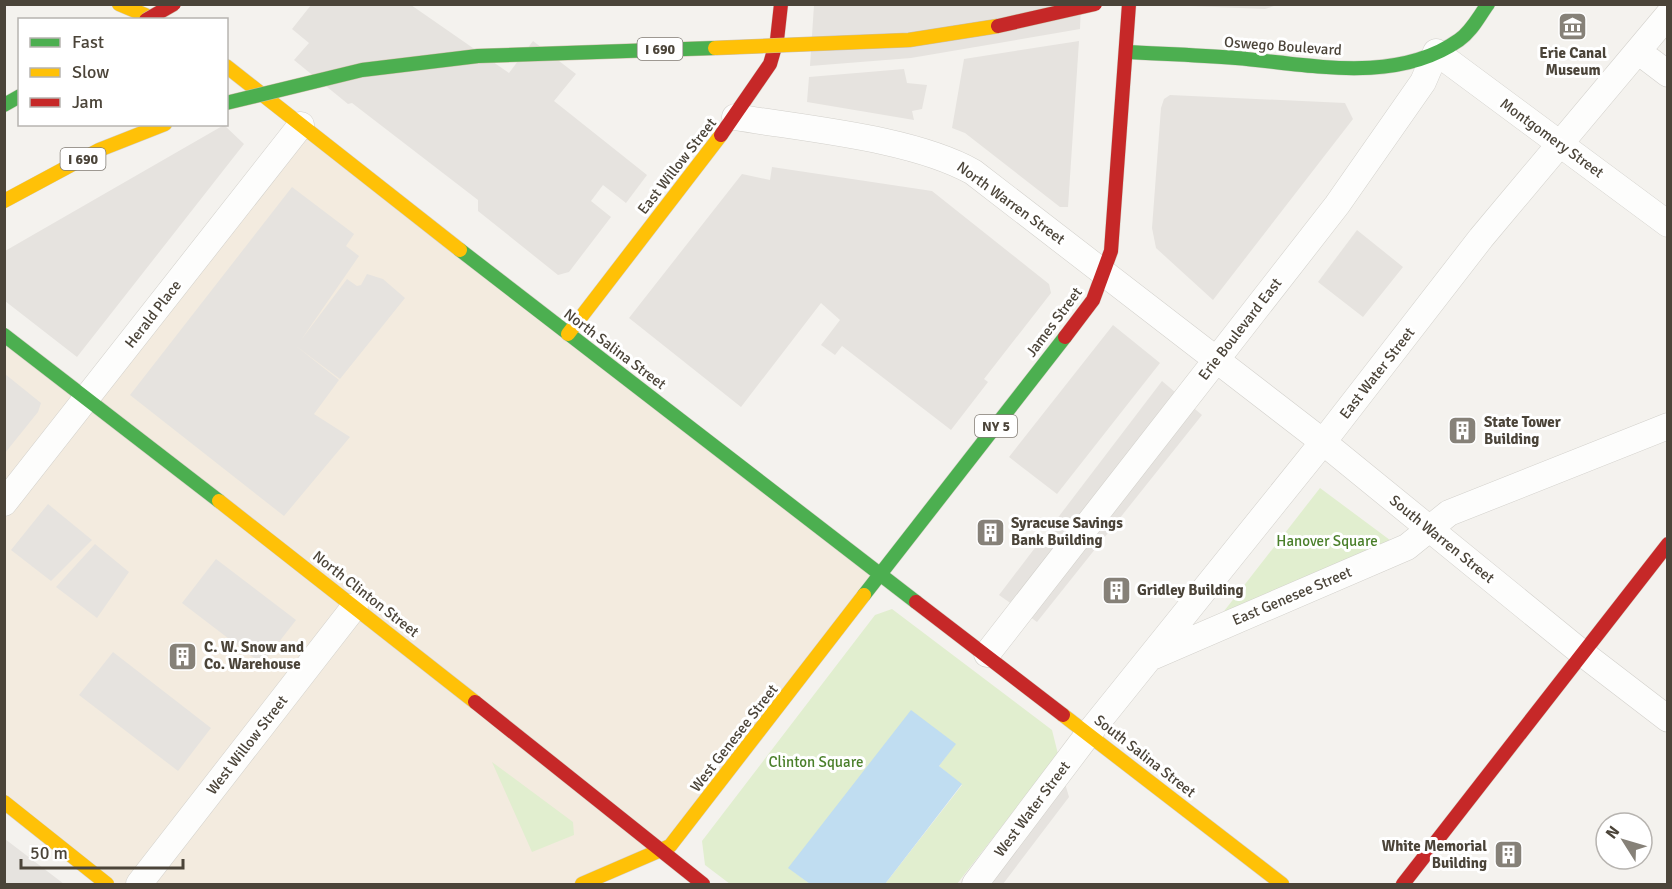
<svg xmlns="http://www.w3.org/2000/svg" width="1672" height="889" viewBox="0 0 1672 889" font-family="Signika,sans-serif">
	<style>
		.commercial { fill: #f3ebdf }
		.green { fill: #e1eecf }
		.parking { fill: #e6e3df }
		.water { fill: #c0ddf1 }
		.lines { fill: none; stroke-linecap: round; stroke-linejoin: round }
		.street-casing { stroke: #d2d0cb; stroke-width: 27 }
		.fast-casing { stroke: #d3cfc5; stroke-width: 15 }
		.slow-casing { stroke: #d3cfc5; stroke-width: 15 }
		.jam-casing { stroke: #d3cfc5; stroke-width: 15 }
		.street { stroke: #fdfdfc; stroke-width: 26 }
		.fast { stroke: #4caf50; stroke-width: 14 }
		.slow { stroke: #ffc107; stroke-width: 14 }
		.jam { stroke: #c62828; stroke-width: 14 }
		.fast-bridge-casing { stroke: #ccbfa9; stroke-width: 15; stroke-linecap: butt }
		.slow-bridge-casing { stroke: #ccbfa9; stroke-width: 15; stroke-linecap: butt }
		.jam-bridge-casing { stroke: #ccbfa9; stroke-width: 15; stroke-linecap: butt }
		.fast-bridge { stroke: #4caf50; stroke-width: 14 }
		.slow-bridge { stroke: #ffc107; stroke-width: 14 }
		.jam-bridge { stroke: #c62828; stroke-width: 14 }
		.labels { text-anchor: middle; stroke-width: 6; stroke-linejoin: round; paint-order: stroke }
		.shield { fill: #fff; stroke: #817c74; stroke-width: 1.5 }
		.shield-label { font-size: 14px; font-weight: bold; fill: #4b4439 }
		.street-label { font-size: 15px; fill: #4b4439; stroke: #fff }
		.poi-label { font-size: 15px; font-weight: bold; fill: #4b4439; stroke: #fff; text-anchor: start }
		.park-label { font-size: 15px; fill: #4a7f2a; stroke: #fff }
	</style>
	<rect width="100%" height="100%" fill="#f4f2ee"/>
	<path class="commercial" d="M301,125L882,574L670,846L583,884H107L5,802L4,335L87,398Z"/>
	<path class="green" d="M1320,488L1402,549L1207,633Z
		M892,609L1052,730L1058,754L957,884H885L962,785L939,766L955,744L789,868L810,884H730L705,865L702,841L875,615Z
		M492,762L573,822L574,835L532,852Z"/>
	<path class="parking" d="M311,5H411L509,73L533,41L576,74L554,101L647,175L626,203L603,185L591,201L611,217L569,272L558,275L478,211V200L352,103L348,104L294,60L309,43L292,29Z
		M814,5H1081L1080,29L911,58L810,66Z
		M1166,5V4L1277,5L1265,9Z
		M1079,41L1068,207H1060L965,133L952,128L964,59Z
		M904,69L907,83L927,85L922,109L912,111L914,120L807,102L809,77Z
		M1170,95L1345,103L1353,119L1213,300L1156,248L1152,228L1161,108L1164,99Z
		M224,125L244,144L77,357L5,301V251Z
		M772,167L932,191L1049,284L1051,293L984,379L988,382L951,430L842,346L835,355L821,345L840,320L821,303L741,407L629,318L742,174L770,180Z
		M292,187L354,234L346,246L359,256L301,340L347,279L357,286L361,285L367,274L383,279L405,298L340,379L296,346L339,380L314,414L350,437L284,516L130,395Z
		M1357,230L1403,267L1363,317L1318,282Z
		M1113,325L1160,363L1057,494L1009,457Z
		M5,374L41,403L38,412L5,453Z
		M1162,381L1202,415L1037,622L999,595Z
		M48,504L92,540L51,581L11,550Z
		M95,544L129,572L97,618L56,587Z
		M216,559L296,620L262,664L182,603Z
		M113,652L211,728L178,771L79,695Z
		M1061,770L1069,797L1003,884H975Z
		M5,839L64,884H5Z"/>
	<path class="water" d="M911,710L956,744L939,766L962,784L885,884H810L788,868Z"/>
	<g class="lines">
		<defs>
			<path id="street" d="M1639,52L1668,74
				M735,117C806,129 912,138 973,172L1323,442L1582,653L1668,719
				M4,503L301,125
				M987,654L1337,205L1423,82L1436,52L1668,224
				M1154,656L1407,547L1449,513L1668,426
				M139,884L355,606
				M975,884L1089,733L1323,442L1481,238L1668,15"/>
			<path id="fast" d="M1126,52C1163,54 1199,55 1236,58C1308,64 1395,85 1459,40C1472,31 1479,16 1488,4
				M4,105L20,96
				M460,250L916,602
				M4,335L219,501
				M864,595L1065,337"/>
			<path id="slow" d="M119,4L157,20
				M226,66L460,250
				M4,201L99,150L165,124
				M568,334L721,135
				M219,501L475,702
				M1063,715L1282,884
				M4,802L107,884
				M582,884L670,846L864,595"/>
			<path id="jam" d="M721,135L770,64L777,40L781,4
				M1065,337L1093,300L1111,251L1129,4
				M916,602L1063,715
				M475,702L703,884
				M1403,884L1668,544"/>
		</defs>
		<use href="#street" class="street-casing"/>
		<use href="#fast" class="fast-casing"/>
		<use href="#slow" class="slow-casing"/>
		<use href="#jam" class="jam-casing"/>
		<use href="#street" class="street"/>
		<use href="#fast" class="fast"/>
		<use href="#slow" class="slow"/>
		<use href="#jam" class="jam"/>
		<defs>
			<path id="fast-bridge" d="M226,103L362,70L478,56L715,48"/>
			<path id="slow-bridge" d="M715,48L909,40L998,26"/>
			<path id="jam-bridge" d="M146,20L174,4
				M998,26L1095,4"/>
		</defs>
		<use href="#fast-bridge" class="fast-bridge-casing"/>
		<use href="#slow-bridge" class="slow-bridge-casing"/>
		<use href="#jam-bridge" class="jam-bridge-casing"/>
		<use href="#fast-bridge" class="fast-bridge"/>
		<use href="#slow-bridge" class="slow-bridge"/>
		<use href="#jam-bridge" class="jam-bridge"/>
	</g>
	<defs>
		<symbol id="museum-square" viewBox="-11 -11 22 22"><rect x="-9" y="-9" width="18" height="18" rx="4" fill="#868178" stroke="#fff"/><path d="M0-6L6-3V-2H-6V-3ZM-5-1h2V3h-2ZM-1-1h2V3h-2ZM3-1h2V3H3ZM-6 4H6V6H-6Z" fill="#fff"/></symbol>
		<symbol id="building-square" viewBox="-11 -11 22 22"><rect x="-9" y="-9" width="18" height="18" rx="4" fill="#868178" stroke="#fff"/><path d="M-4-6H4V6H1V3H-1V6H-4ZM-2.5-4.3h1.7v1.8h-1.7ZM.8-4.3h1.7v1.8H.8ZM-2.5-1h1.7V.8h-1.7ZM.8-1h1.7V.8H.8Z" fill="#fff"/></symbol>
	</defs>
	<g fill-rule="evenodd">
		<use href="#museum-square" x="1556" y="10" width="33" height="33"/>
		<use href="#building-square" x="1446" y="414" width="33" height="33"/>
		<use href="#building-square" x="974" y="516" width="33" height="33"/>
		<use href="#building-square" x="1100" y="574" width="33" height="33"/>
		<use href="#building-square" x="166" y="640" width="33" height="33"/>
		<use href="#building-square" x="1492" y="838" width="33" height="33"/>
	</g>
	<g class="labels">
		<g class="shield">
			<rect x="637.5" y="38" width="45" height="22" rx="4.5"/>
			<rect x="60.5" y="148" width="45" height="22" rx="4.5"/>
			<rect x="975" y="415" width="42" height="22" rx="4.5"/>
		</g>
		<g class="shield-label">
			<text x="660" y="54">I 690</text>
			<text x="83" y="164">I 690</text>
			<text x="996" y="431">NY 5</text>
		</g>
		<g class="street-label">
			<text transform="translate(1283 46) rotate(4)" y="5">Oswego Boulevard</text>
			<text transform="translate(1552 138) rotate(36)" y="5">Montgomery Street</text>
			<text transform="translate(677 166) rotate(-52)" y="5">East Willow Street</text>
			<text transform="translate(1011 203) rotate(36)" y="5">North Warren Street</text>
			<text transform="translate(153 314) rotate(-52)" y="5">Herald Place</text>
			<text transform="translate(1054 322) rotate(-53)" y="5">James Street</text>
			<text transform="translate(1240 329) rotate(-52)" y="5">Erie Boulevard East</text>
			<text transform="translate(615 349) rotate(37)" y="5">North Salina Street</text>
			<text transform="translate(1377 373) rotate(-52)" y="5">East Water Street</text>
			<text transform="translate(1442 539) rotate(39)" y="5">South Warren Street</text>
			<text transform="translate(366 594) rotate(38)" y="5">North Clinton Street</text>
			<text transform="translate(1292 596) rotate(-23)" y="5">East Genesee Street</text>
			<text transform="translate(734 738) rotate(-52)" y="5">West Genesee Street</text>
			<text transform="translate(247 745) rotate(-52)" y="5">West Willow Street</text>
			<text transform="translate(1145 756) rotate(38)" y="5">South Salina Street</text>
			<text transform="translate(1032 809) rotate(-53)" y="5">West Water Street</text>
		</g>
		<g class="poi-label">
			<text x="1573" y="58" text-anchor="middle">Erie Canal<tspan x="1573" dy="17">Museum</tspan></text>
			<text x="1484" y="427">State Tower<tspan x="1484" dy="17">Building</tspan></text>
			<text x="1011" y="528">Syracuse Savings<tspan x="1011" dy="17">Bank Building</tspan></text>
			<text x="1137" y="595">Gridley Building</text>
			<text x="204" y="652">C. W. Snow and<tspan x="204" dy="17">Co. Warehouse</tspan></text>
			<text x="1487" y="851" text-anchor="end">White Memorial<tspan x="1487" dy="17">Building</tspan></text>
		</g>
		<g class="park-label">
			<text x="1327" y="546">Hanover Square</text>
			<text x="816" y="767">Clinton Square</text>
		</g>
	</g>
	<rect width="1672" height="889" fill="none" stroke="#4b4439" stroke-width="12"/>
	<rect x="18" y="18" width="210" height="108" fill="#ffffff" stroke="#b7b4b0" stroke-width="1.5"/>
	<rect x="30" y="38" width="30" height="9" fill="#4caf50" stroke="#b7b4b0" stroke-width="1.5"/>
	<text x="72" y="48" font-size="18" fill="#4b4439">Fast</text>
	<rect x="30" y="68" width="30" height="9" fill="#ffc107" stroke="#b7b4b0" stroke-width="1.5"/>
	<text x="72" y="78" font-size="18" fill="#4b4439">Slow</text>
	<rect x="30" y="98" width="30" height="9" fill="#c62828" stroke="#b7b4b0" stroke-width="1.5"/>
	<text x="72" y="108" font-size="18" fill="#4b4439">Jam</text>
	<g transform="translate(1624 841) rotate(307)"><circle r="28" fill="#ffffff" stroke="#b7b4b0" stroke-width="1.5"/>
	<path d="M0-4.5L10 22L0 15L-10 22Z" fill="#868178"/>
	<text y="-9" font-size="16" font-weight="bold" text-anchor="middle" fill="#4b4439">N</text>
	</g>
	<path d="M21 859v9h162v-9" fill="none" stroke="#4b4439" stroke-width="3"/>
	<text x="30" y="859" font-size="18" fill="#4b4439" stroke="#ffffff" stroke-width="4.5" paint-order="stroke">50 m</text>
</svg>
